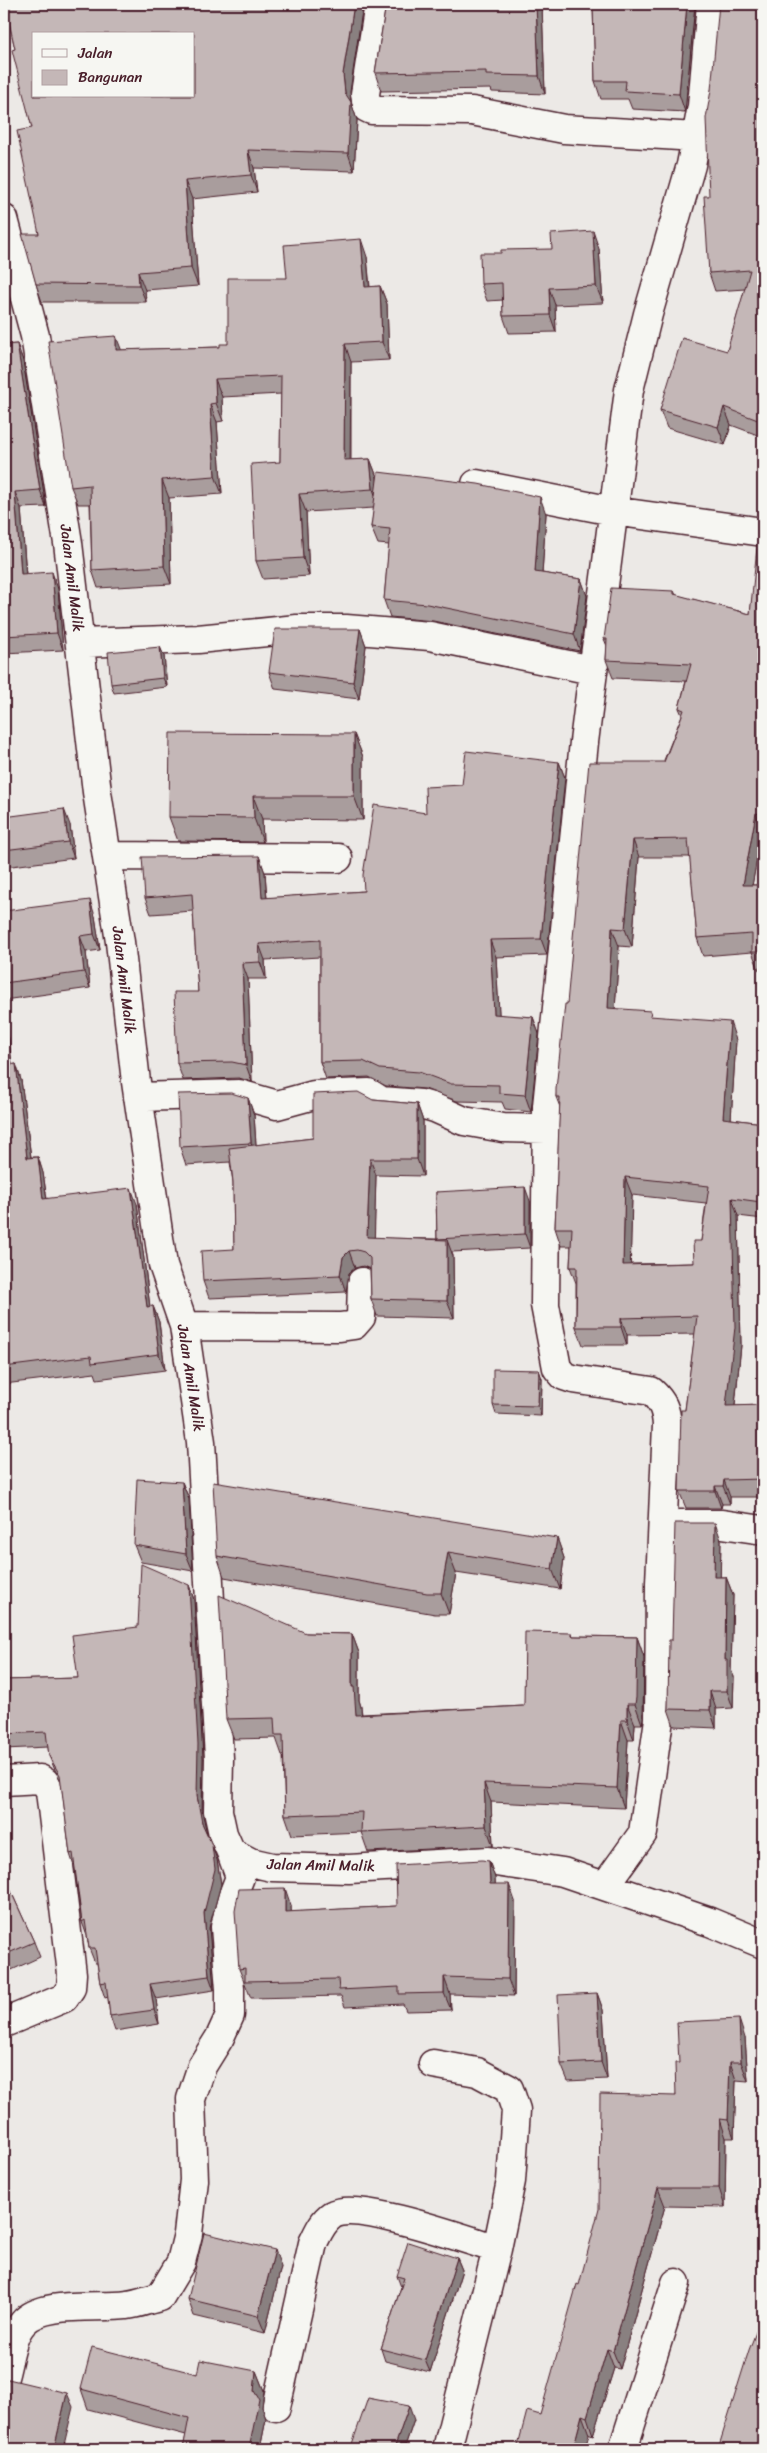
<svg xmlns="http://www.w3.org/2000/svg" width="767" height="2453" viewBox="0 0 767 2453" font-family="Sriracha,sans-serif">
	<style>
		.lines { fill: none; stroke-linecap: round; stroke-linejoin: round }
		.minor-casing { stroke: #4a1f2b; stroke-width: 31 }
		.minor { stroke: #f6f6f2; stroke-width: 28 }
		.wall { fill: #a99d9d; stroke: #4a1f2b; fill-rule: evenodd }
		.shaded-wall { fill: #898080; stroke: #4a1f2b }
		.building { fill: #c4b7b7; stroke: #4a1f2b; fill-rule: evenodd }
		.labels { text-anchor: middle; stroke-width: 4.5; stroke-linejoin: round; paint-order: stroke }
		.street-label { font-size: 15px; fill: #4a1f2b; stroke: #f6f6f2 }
	</style>
	<rect width="100%" height="100%" fill="#ece9e6"/>
	<filter id="ink" filterUnits="userSpaceOnUse"><feTurbulence type="fractalNoise" baseFrequency=".02" numOctaves="2"/><feDisplacementMap in="SourceGraphic" scale="10" xChannelSelector="R" yChannelSelector="G"/><feConvolveMatrix kernelMatrix="1 2 1 2 8 2 1 2 1" color-interpolation-filters="sRGB"/></filter>
	<g filter="url(#ink)">
		<g class="lines">
			<defs>
				<path id="minor" d="M379,4L365,94L367,108L371,110L472,111L564,129L696,137
					M4,219L35,336L68,543L97,792L120,942L136,1082L163,1265L184,1326L201,1442L219,1758L218,1811L223,1834L231,1852L250,1862L272,1867L349,1869L489,1861L563,1872L710,1922L763,1944
					M476,484L613,511L763,532
					M80,643L198,639L297,629H346L430,636L592,670
					M107,856L338,858
					M138,1097L239,1094L277,1105L314,1095L369,1093L381,1101L421,1104L435,1108L464,1121L503,1128L546,1129
					M184,1326L340,1327L354,1325L361,1317L362,1282
					M679,1524H722L763,1530
					M4,1781L40,1779L45,1782L50,1791L72,1974L71,1988L64,1998L4,2023
					M605,1886L643,1833L659,1719L660,1583L667,1425C666,1410 663,1402 651,1391L573,1379L564,1376L557,1368L545,1305L547,1106L584,742L629,390L648,314L691,165L702,106L711,4
					M433,2064L477,2072L509,2089L516,2110L511,2181L497,2249L447,2449
					M4,2377C9,2360 11,2336 23,2323C42,2300 100,2309 127,2305C138,2304 149,2299 160,2297L181,2262L188,2234L194,2180L191,2099L202,2066L220,2037L230,2015V1989L225,1927L231,1900L240,1877L231,1852
					M276,2407L313,2243C318,2233 322,2222 332,2215C356,2200 468,2240 497,2249
					M623,2449L676,2283"/>
			</defs>
			<use href="#minor" class="minor-casing"/>
			<use href="#minor" class="minor"/>
		</g>
		<path class="wall" d="M4,4H363L350,92L351,102L357,120L354,171L254,168L257,192L192,199L198,286L145,290L146,302H42L36,284L39,234L32,128L15,49L5,5H4Z
			M386,4H542L545,94L492,92L491,89L381,91L375,73Z
			M593,4H695L685,112L632,109L628,99H601L595,81Z
			M763,4V437L731,425L725,445L667,428L660,410L727,351L745,289L715,291L709,273L711,90Z
			M599,249L603,303L555,305L556,332L509,333L503,316V300L487,301L481,284Z
			M367,257L370,287L380,286L387,304L389,360L351,362V460L370,459L377,477V482L546,514L542,573L581,579L587,596L580,651L433,621L390,617L384,600L389,545L378,544L371,527L374,508L306,512L309,576L263,579L256,561L280,462L281,394L222,397L223,421L217,422L222,494L169,498L171,584L98,588L92,570L90,504H78L71,487L121,350L220,347L228,344L287,278Z
			M4,279L10,302H4Z
			M17,344L23,361L46,507L21,508L26,574L58,589L63,650L4,653V345Z
			M763,526V831H762L752,885H763V970H759L752,952L703,956L697,938L690,857H639L632,947L619,946L615,1009L653,1017L736,1040L731,1119L763,1123V1219L738,1216L741,1345L735,1406L763,1405V1497H730V1504H722L721,1508H686L679,1491L685,1410L695,1334L627,1335V1345H583L576,1327V1283L570,1267L571,1246H561L555,1228L560,1107L556,1097L567,1004L682,715L679,708L686,681L613,678L606,660L607,646L604,639L674,591L676,595L750,614ZM632,1195L706,1203L701,1241L694,1263L630,1264Z
			M360,629L366,646L359,699L275,689L269,672Z
			M160,647L164,656L167,687L114,693L111,684Z
			M354,734L363,757V820L262,819L263,842L178,841L169,817Z
			M559,762L565,778L547,955L496,957L499,1015L533,1017L539,1034L531,1112L505,1109L502,1102L457,1101L425,1089L386,1086L369,1077L326,1079L320,1062V957L265,960L266,979H248L252,1082L239,1078L183,1080L177,1063L198,992L193,911L151,914L145,898L259,856L265,873L267,898L364,891L426,813L462,785Z
			M4,817L70,825L74,858L4,867Z
			M4,911L95,916L100,950L86,952L90,988L4,1000L12,1065L16,1064L21,1080L31,1157H38L43,1173L47,1199L137,1204L150,1307L153,1306L159,1322L165,1370L97,1379L95,1373L4,1384Z
			M248,1098L254,1115L256,1145L313,1138L373,1100L417,1104L423,1121V1176L376,1175L374,1238L437,1239L436,1192L530,1201V1248L452,1252L453,1256L454,1318L377,1316L371,1299L370,1269L363,1266L355,1268L349,1273L346,1292L209,1298L203,1281L234,1249L233,1182L230,1162L186,1165L180,1147Z
			M539,1370L542,1379L541,1416L496,1414L493,1405Z
			M182,1482L189,1499L193,1571L141,1562L134,1545Z
			M557,1538L564,1558L560,1589L456,1573L449,1614H435L224,1577L217,1556Z
			M721,1540L720,1577H726L733,1595L731,1670L734,1677L733,1708L716,1709V1728L674,1726L668,1709L672,1640Z
			M189,1585L194,1600L203,1758L202,1811L207,1834L217,1860L221,1884L209,1928L214,1990L156,1999L159,2024L115,2031L110,2016L108,1997L105,1998L100,1983L97,1963H95L89,1948L87,1936L82,1922L74,1866L70,1854L61,1781L55,1770L49,1756L48,1747L4,1749V1680L78,1678Z
			M306,1633L352,1634L359,1653V1700L361,1707L362,1714L524,1706L572,1633L573,1636L637,1637L644,1657L643,1718L642,1724H635L634,1740H628L624,1808L491,1802L493,1846L368,1852L361,1832L292,1835L285,1815L283,1755H282L276,1738L234,1739L226,1719Z
			M489,1861L495,1878V1884L515,1901L514,1996L450,1994L451,2010L406,2011L403,2004L345,2007L341,1996L251,1998L239,1969L291,1906V1912L397,1906Z
			M4,1876L34,1942L40,1957L5,1973L10,1986L4,1988Z
			M597,1993L603,2010L607,2079L568,2081L561,2064Z
			M745,2038L748,2081L736,2080L734,2138H726L725,2207L665,2206L620,2369L614,2368L593,2435L540,2415L676,2096L679,2063Z
			M457,2258L462,2270L430,2372L385,2361L381,2349L401,2287L397,2276Z
			M281,2267L265,2333L194,2316L188,2299Z
			M256,2371L264,2391L262,2407L266,2419L260,2449H183L186,2435L88,2409L81,2389L197,2374Z
			M414,2420L404,2449H354L352,2444Z"/>
		<path class="shaded-wall" d="M354,4H363L350,92L351,102L357,120L354,171L348,153L345,93L343,74Z
			M536,4H542L545,94L539,76Z
			M687,4H695L685,112L679,94Z
			M248,150L254,168L257,192L251,175Z
			M185,181L192,199L198,286L191,268Z
			M593,231L599,249L603,303L596,286Z
			M361,239L367,257L371,305L365,287Z
			M138,272L145,290L146,302L139,285Z
			M4,279L10,302L4,285Z
			M380,286L387,304L389,360L382,342Z
			M549,288L555,305L556,332L550,315Z
			M116,336L123,354L116,350Z
			M17,344L23,361L46,507L40,490Z
			M345,344L351,362L350,478L344,460Z
			M215,379L222,397L223,421L216,403Z
			M210,404L217,422L222,494L215,476Z
			M724,407L731,425L725,445L718,427Z
			M370,459L377,477L379,507L373,489Z
			M162,480L169,498L171,584L164,566Z
			M15,492L21,508L27,591L21,574Z
			M299,494L306,512L309,576L303,558Z
			M540,497L546,514L541,589L535,572Z
			M52,572L58,589L63,650L57,633Z
			M581,579L587,596L580,651L574,634Z
			M360,629L366,646L359,699L353,682Z
			M160,647L164,656L167,687L163,678Z
			M354,734L363,757V820L354,796Z
			M559,762L565,778L547,955L541,939Z
			M253,796L262,819L263,842L254,818Z
			M64,809L70,825L74,858L68,842Z
			M756,813L762,831L749,903L743,885Z
			M633,840L639,857L632,947L625,929Z
			M259,856L265,873L268,915L262,898Z
			M90,900L95,916L100,950L94,934Z
			M612,928L619,946L614,1026L608,1008Z
			M80,936L86,952L90,988L84,972Z
			M490,940L496,957L500,1031L494,1014Z
			M259,944L265,960L266,979L260,962Z
			M242,963L248,979L252,1082L246,1065Z
			M4,999L14,1081L8,1065L4,1028Z
			M533,1017L539,1034L531,1112L525,1095Z
			M730,1022L736,1040L730,1136L723,1118Z
			M16,1064L21,1080L33,1174L27,1158Z
			M248,1098L254,1115L257,1160L251,1143Z
			M417,1104L423,1121V1176L417,1159Z
			M38,1157L43,1173L49,1215L43,1199Z
			M370,1159L376,1175L374,1254L367,1237Z
			M625,1177L632,1195L630,1282L623,1265Z
			M525,1187L530,1201V1248L525,1234Z
			M131,1188L137,1204L152,1323L147,1307Z
			M763,1189V1207L761,1202Z
			M732,1198L738,1216L741,1345L733,1424L726,1406Z
			M447,1240L453,1256L454,1318L447,1301Z
			M349,1251L355,1268L349,1273L346,1292L340,1275L343,1257Z
			M153,1306L159,1322L165,1370L159,1354Z
			M621,1318L627,1335V1345L621,1327Z
			M539,1370L542,1379L541,1416L538,1406Z
			M724,1480L730,1497V1504L723,1486Z
			M182,1482L189,1499L193,1571L186,1554Z
			M715,1486L722,1504L721,1508L715,1491Z
			M715,1523L721,1540L720,1594L714,1577Z
			M557,1538L564,1558L560,1589L552,1569Z
			M448,1552L456,1573L449,1614L441,1593Z
			M726,1577L733,1595L731,1670L734,1677L733,1708L727,1691L725,1660Z
			M189,1585L194,1600L203,1758L202,1811L208,1838L202,1823L197,1796Z
			M352,1634L359,1653V1700L361,1707L363,1734L356,1715L352,1687Z
			M637,1637L644,1657L643,1718L642,1724L635,1704Z
			M710,1691L716,1709V1728L710,1710Z
			M627,1704L635,1724L634,1740L627,1720Z
			M621,1720L628,1740L624,1808L617,1788Z
			M484,1783L491,1802L493,1846L486,1826Z
			M212,1845L217,1860L221,1884L209,1928L214,1990L209,1976L204,1913Z
			M489,1861L495,1878L496,1901L490,1884Z
			M509,1884L515,1901L514,1996L508,1979Z
			M285,1888L291,1906L292,1929L285,1912Z
			M444,1977L450,1994L451,2010L444,1993Z
			M150,1984L156,1999L159,2024L154,2010Z
			M597,1993L603,2010L607,2079L601,2062Z
			M739,2019L745,2038L748,2081L741,2062Z
			M730,2062L736,2080L734,2138L728,2120Z
			M720,2119L726,2138L725,2207L719,2188Z
			M658,2188L665,2206L620,2369L613,2351Z
			M275,2250L281,2267L265,2333L258,2316Z
			M457,2258L462,2270L430,2372L425,2360Z
			M607,2349L614,2368L593,2435L587,2417Z
			M256,2371L264,2391L262,2407L266,2419L260,2449H249L254,2391Z
			M67,2393L73,2407L63,2449H54Z
			M409,2406L414,2420L404,2449H394Z
			M582,2415L589,2434L585,2449H573Z"/>
		<path class="building" d="M5,4H354L343,74L345,93L351,102L348,153L248,150L251,175L185,181L191,268L138,272L139,285L36,284L22,234H39L17,131L32,128L12,50L15,49ZM34,34H194V96H34Z
			M386,4H536L539,76L486,75V71L375,73Z
			M593,4H687L679,94L625,91L626,81H595Z
			M719,4H763V422L724,407L718,427L660,410L682,338L727,351L750,270L709,273L704,196H709L706,118L711,90Z
			M593,231L596,286L549,288L550,315L503,316L502,283L481,284L480,253H501V250L552,249L551,234Z
			M361,239L365,287L380,286L382,342L345,344L344,460L370,459L373,489L299,494L303,558L256,561L251,464L280,462L281,376L215,379L216,403L210,404L215,476L162,480L164,566L92,570L90,485L71,487L48,341L116,336V350L220,347V344H228V278H287L284,245Z
			M17,344L40,490L15,492L21,574L52,572L57,633L4,636V345Z
			M378,472L478,484L540,497L535,572L581,579L574,634L427,604L384,600L390,529L371,527Z
			M763,526V815L756,813L743,885H763V952H752V934L697,938L688,839L633,840L625,929L612,928L608,1008L651,1011L650,1016L730,1022L723,1118L763,1123V1189L761,1202L732,1198L735,1327L726,1406L763,1405V1479L724,1480L723,1486H715V1491H679L681,1410H685L697,1316L621,1318V1327H576L577,1267H570L572,1228H555L560,1097H556V1089L565,1004H567L589,762H664L684,710L679,708L691,664L606,660L607,639H604L611,588L674,591V594L750,614L759,529ZM625,1177L709,1186L701,1241H693L694,1263L623,1265Z
			M275,629H360L353,682L269,672Z
			M160,647L163,678L111,684L108,652Z
			M170,733L354,734V796H253L254,818L169,817Z
			M466,751L559,762L541,939L490,940L494,1014L533,1017L525,1095L499,1093V1085L451,1084L419,1072L380,1069L363,1061L320,1062V940L259,944L260,962L242,963L246,1065L232,1062L177,1063L174,992H198L192,894L145,898L142,857L259,856L262,898L364,891L363,875L374,805L426,813L425,787L462,785Z
			M64,809L68,842L4,850V817Z
			M90,900L94,934L80,936L84,972L4,983V911Z
			M4,1028L8,1065L16,1064L27,1158L38,1157L43,1199L131,1188L147,1307L153,1306L159,1354L92,1363L91,1356L4,1367Z
			M358,1092L373,1100L417,1104V1159H370L367,1237L447,1240V1301L371,1299L370,1258L364,1252L357,1250L349,1251L343,1257L340,1275L203,1281L201,1251L234,1249L233,1182L229,1148L313,1138V1094Z
			M231,1093L248,1098L251,1143L180,1147L178,1094Z
			M525,1187V1234L437,1239L436,1192Z
			M493,1369L539,1370L538,1406L493,1405Z
			M137,1479L182,1482L186,1554L134,1545Z
			M213,1482L557,1538L552,1569L448,1552L441,1593H427L217,1556Z
			M675,1523H715L714,1577H726L725,1660H727V1691H710V1710L668,1709L669,1640H672Z
			M141,1564L189,1585L198,1744L197,1796L202,1823L212,1845L215,1869L204,1913L209,1976L150,1984L154,2010L110,2016L106,1982L100,1983L95,1948H89L85,1920L82,1922L73,1853L70,1854L60,1775L49,1756L46,1732L4,1734V1680L78,1678L72,1635L138,1627Z
			M219,1595L306,1633L352,1634V1687H354L356,1715L524,1706L525,1632L572,1633V1636L637,1637L636,1698L635,1704H627V1720H621L617,1788L484,1783L486,1826L361,1832L362,1812L285,1815L283,1735H275L274,1718L226,1719Z
			M482,1860L489,1861L490,1884H509L508,1979L444,1977V1993L399,1994V1987L339,1990L338,1979L245,1981V1968L239,1969L235,1911L239,1889L285,1888V1912L397,1906L396,1865Z
			M4,1876L34,1942L4,1955Z
			M597,1993L601,2062L561,2064L558,1995Z
			M739,2019L741,2062H730L728,2120L720,2119L719,2188H658L613,2351L607,2349L587,2417L582,2415L573,2449H517L527,2411L540,2415L577,2284L579,2285L599,2209L600,2094L676,2096L675,2063H679L677,2022Z
			M204,2233L275,2250L258,2316L188,2299Z
			M408,2242L457,2258L425,2360L381,2349L404,2278L397,2276Z
			M763,2314V2449H718L749,2350Z
			M92,2347L197,2374L200,2360L256,2371L254,2391L259,2399L249,2449H183L189,2418L81,2389Z
			M4,2378L67,2393L54,2449H4Z
			M368,2398L409,2406L394,2449H368L352,2444Z"/>
	</g>
	<g class="labels">
		<g class="street-label">
			<text transform="translate(72 578) rotate(83)" y="5">Jalan Amil Malik</text>
			<text transform="translate(124 980) rotate(83)" y="5">Jalan Amil Malik</text>
			<text transform="translate(191 1378) rotate(81)" y="5">Jalan Amil Malik</text>
			<text transform="translate(321 1865) rotate(1)" y="5">Jalan Amil Malik</text>
		</g>
	</g>
	<rect width="767" height="2453" fill="none" stroke="#f6f6f2" stroke-width="20"/>
	<rect x="10" y="10" width="747" height="2433" fill="none" stroke="#4a1f2b" stroke-width="2" filter="url(#ink)"/>
	<rect x="32" y="32" width="162" height="65" fill="#f6f6f2" stroke="#b1a0a2"/>
	<rect x="42" y="49" width="25" height="8" fill="#f6f6f2" stroke="#b1a0a2"/>
	<text x="78" y="58" font-size="15" fill="#4a1f2b">Jalan</text>
	<rect x="42" y="70" width="25" height="15" fill="#c4b7b7" stroke="#b1a0a2"/>
	<text x="78" y="82" font-size="15" fill="#4a1f2b">Bangunan</text>
</svg>
